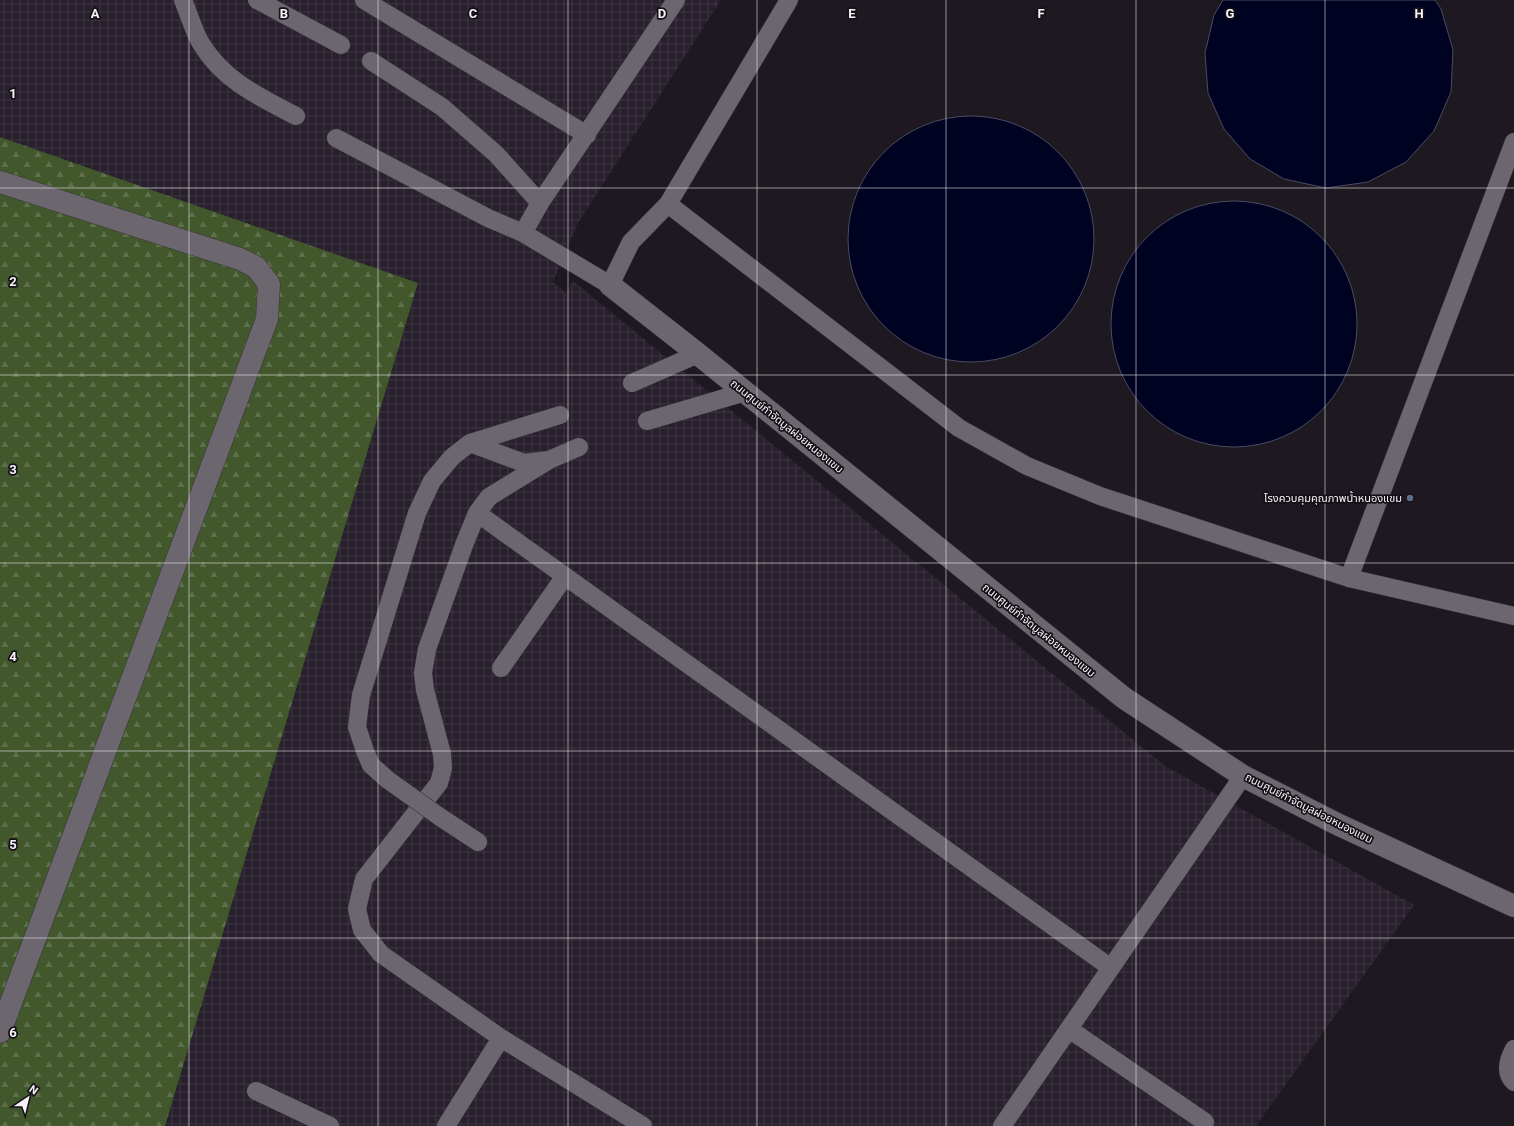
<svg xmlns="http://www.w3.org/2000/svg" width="1514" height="1126" viewBox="0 0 1514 1126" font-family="Roboto,'Noto Sans Thai',sans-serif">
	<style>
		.industrial { fill: url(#industrial-grid) }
		.forest { fill: url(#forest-firs) }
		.water { fill: #000221; stroke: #4a4a62 }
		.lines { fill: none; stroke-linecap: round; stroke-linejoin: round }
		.service-casing { stroke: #38353a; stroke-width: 19 }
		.minor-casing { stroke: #38353a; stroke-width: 23 }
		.service { stroke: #6c666f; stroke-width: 18 }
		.minor { stroke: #6c666f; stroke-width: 22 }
		.service-bridge-casing { stroke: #38353a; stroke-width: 19; stroke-linecap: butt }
		.service-bridge { stroke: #6c666f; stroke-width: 18 }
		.grid { fill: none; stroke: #f6f3f8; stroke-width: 1; stroke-opacity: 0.55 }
		.service-dot { fill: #5c6f8a; stroke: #151017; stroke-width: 1.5 }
		.labels { text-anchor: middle; stroke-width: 3.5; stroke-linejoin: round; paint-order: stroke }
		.street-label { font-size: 11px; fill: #f6f3f8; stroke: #151017 }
		.poi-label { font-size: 11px; fill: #f6f3f8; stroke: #151017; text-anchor: end }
		.grid-label { font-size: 13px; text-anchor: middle; font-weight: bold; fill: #f6f3f8; stroke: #151017; stroke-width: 3.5; stroke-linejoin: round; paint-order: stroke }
	</style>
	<defs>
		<pattern id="industrial-grid" width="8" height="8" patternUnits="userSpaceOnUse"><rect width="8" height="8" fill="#28202d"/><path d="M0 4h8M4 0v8" fill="none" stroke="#3d3642"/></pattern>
		<pattern id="forest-firs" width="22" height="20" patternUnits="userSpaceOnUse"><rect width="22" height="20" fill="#42582c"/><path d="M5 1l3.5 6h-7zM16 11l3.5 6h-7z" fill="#5e704b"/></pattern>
	</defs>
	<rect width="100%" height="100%" fill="#1e1921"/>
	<path class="industrial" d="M0,0H721L578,223L553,282L566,293L573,281L1165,766L1414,905L1256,1126H165L418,284L0,137Z"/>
	<path class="forest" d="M0,137L418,283L165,1126H0Z"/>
	<path class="water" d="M1223,0H1435L1441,9L1453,50L1451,92L1434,131L1406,162L1368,182L1326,188L1284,179L1250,159L1224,129L1208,93L1205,53L1214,15Z
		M848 239a123 123 0 1 1 246 0a123 123 0 1 1-246 0Z
		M1111 324a123 123 0 1 1 246 0a123 123 0 1 1-246 0Z"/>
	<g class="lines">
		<defs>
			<path id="service" d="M183,0C189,14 194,33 202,45C224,81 260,97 296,116
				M257,0L341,45
				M364,0L587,135
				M371,61L442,107L496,154L540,203
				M336,138L488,218L523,233L610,285L631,242L668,204L789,0
				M668,204L959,428L1027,466L1100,496L1349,578L1514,616
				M523,233L540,203L676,0
				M632,383L698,354
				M560,415L470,443L524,463L549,460L579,447
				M647,421L745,392
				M549,460L489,497L477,513L464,545L427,649L423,673L425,690L442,754L443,768L439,783L364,879L357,909L362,930L381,954L501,1038L643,1126
				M477,513L1111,968
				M1349,578L1514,142
				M501,668L565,576
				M388,780L371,765L365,751L357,727L361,695L417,513L432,481L452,457L470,443
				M440,817L478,842
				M1069,1029L1205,1122
				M1514,1049C1508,1060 1504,1072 1514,1082
				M256,1091L330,1126
				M446,1126L501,1038
				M1002,1126L1243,776"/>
			<path id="minor" d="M0,182L240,259L256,267L269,284L267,319L0,1032
				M610,285L698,354L1124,698L1243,776L1337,824L1514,906"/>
		</defs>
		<use href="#service" class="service-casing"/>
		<use href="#minor" class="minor-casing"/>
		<use href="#service" class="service"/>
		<use href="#minor" class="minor"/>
		<defs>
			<path id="service-bridge" d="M388,780L440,817"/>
		</defs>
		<use href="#service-bridge" class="service-bridge-casing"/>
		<use href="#service-bridge" class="service-bridge"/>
	</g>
	<path class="grid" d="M189,0V1126M378,0V1126M568,0V1126M757,0V1126M946,0V1126M1136,0V1126M1325,0V1126M0,188H1514M0,375H1514M0,563H1514M0,751H1514M0,938H1514"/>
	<circle class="service-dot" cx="1410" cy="498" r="4"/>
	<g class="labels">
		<g class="street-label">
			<text transform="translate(787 426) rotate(39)" y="4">ถนนศูนย์กำจัดมูลฝอยหนองแขม</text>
			<text transform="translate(1039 630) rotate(39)" y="4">ถนนศูนย์กำจัดมูลฝอยหนองแขม</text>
			<text transform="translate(1309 808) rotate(27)" y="4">ถนนศูนย์กำจัดมูลฝอยหนองแขม</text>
		</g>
		<g class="poi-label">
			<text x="1402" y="502">โรงควบคุมคุณภาพน้ำหนองแขม</text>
		</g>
	</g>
	<g class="grid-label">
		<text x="95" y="18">A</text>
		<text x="284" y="18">B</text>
		<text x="473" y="18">C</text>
		<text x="662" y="18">D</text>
		<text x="852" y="18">E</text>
		<text x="1041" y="18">F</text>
		<text x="1230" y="18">G</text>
		<text x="1419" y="18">H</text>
		<text x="13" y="98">1</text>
		<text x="13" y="286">2</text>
		<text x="13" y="474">3</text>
		<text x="13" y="661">4</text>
		<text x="13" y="849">5</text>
		<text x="13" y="1037">6</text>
	</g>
	<g transform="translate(28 1098) rotate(35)" stroke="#151017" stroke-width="3" paint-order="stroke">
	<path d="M0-3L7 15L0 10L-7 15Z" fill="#f6f3f8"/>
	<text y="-6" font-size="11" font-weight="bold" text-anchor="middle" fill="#f6f3f8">N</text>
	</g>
</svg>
